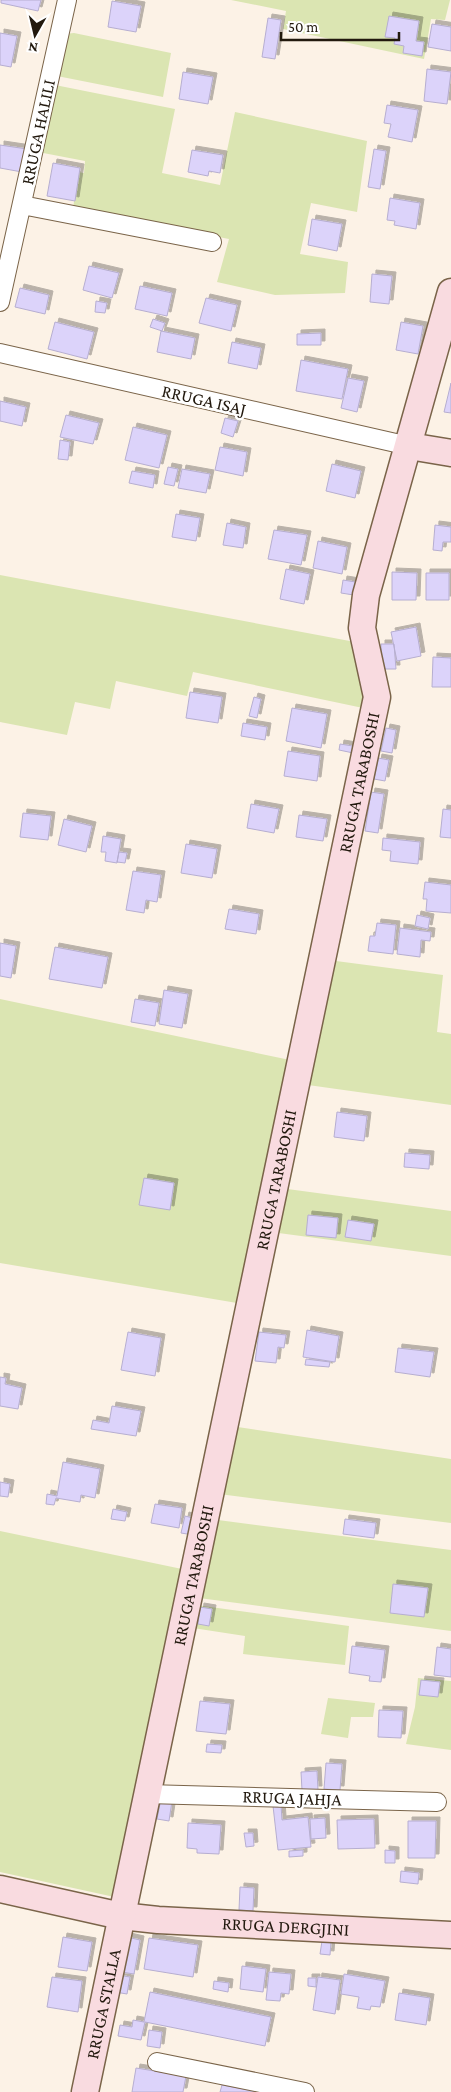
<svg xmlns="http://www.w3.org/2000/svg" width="451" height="2092" viewBox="0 0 451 2092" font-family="'Crimson Pro',serif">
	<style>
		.green { fill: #dbe5b2 }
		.building { fill: #dcd3fa; stroke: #b6aed0; filter: url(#shadow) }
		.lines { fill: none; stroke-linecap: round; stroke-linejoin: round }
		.street-casing { stroke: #7a6449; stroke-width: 20 }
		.secondary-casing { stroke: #7a6449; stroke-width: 29 }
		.street { stroke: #fff; stroke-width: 18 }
		.secondary { stroke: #f9dbe0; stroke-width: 26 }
		.labels { text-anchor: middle; stroke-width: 5; stroke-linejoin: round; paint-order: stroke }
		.street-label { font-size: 18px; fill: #22190e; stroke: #fff }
	</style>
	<defs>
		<filter id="shadow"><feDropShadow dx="4" dy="-4" stdDeviation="0" flood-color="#0004"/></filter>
	</defs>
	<rect width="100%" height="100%" fill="#fcf2e6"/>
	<path class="green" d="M231,0H450L445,20L431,19L424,59L283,29L286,11Z
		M74,33L171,53L163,97L57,76L64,34Z
		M55,85L175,109L162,173L220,185L235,112L367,141L357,212L311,203L300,254L348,262L345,293L275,295L217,282L229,239L73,209L78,172L84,173L85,161L38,152Z
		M0,575L355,642L366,685L363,708L193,672L187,696L116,681L110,709L75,702L67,735L0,722Z
		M336,961L443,975L437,1032L451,1034V1105L308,1085Z
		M0,999L290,1060L276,1134L237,1303L0,1263Z
		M280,1188L451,1211V1256L271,1232Z
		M231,1426L451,1459V1523L219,1494Z
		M218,1520L451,1550V1631L199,1598Z
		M0,1531L182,1569L119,1898L0,1872Z
		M196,1605L349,1626L345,1665L243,1654L245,1636L193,1628Z
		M418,1678L451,1681V1750L406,1744L415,1707Z
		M328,1698L375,1703L373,1717H351L348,1738L321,1734Z"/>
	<path class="building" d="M1,0H41L38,11L1,3Z
		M112,1L141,6L136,32L108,27Z
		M389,16L419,21L416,41L424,42L422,56L403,53L404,46L394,44L395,38L385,37Z
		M268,18L281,20L275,59L262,57Z
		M432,24L451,27V51L428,47Z
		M0,33L17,36L11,67L0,65Z
		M427,69L451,72L447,104L424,101Z
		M183,72L213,77L208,104L179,99Z
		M387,105L418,110L412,142L388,137L391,124L384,123Z
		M0,145L27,149L22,172L0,168Z
		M374,149L386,151L380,189L368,187Z
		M192,150L223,155L220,173L209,171L208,176L188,172Z
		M53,163L80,168L75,201L47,196Z
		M390,198L420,203L416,229L394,225L395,221L387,220Z
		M312,219L342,224L337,251L308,245Z
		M89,266L119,273L112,298L83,290Z
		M372,274L392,276L389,304L370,302Z
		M140,286L172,293L167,316L135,309Z
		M20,288L49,295L45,314L15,307Z
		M206,298L237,305L231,331L199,323Z
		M96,301L107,303L105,313L95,312Z
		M153,319L165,323L162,331L150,327Z
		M55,322L94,332L87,359L48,349Z
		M401,322L423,326L418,354L396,350Z
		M161,331L195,338L191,359L157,352Z
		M321,333V345H297V334Z
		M232,342L261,348L257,369L228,363Z
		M301,360L348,369L342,399L296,391Z
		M348,378L364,381L357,412L341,408Z
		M451,383V413L444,412Z
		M0,401L26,407L22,426L0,421Z
		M66,415L99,423L93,444L60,437Z
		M225,418L238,421L233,437L221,433Z
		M133,427L167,435L159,468L125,460Z
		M60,440L70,442L68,460L58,459Z
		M220,447L247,452L243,476L215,470Z
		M332,464L361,471L355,498L326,491Z
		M168,467L178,469L174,486L164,484Z
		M182,469L210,474L206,493L178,488Z
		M132,471L155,475L153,488L129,483Z
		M176,514L200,518L196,541L172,537Z
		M227,523L246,527L243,548L223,545Z
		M435,525L451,527V542H443L442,551L433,550Z
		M274,530L307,535L301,565L268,559Z
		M318,541L347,547L342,574L313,568Z
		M286,569L310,574L304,604L280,599Z
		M392,572L417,573L416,600H392Z
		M426,573H449V600H426Z
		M343,580L362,583L360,596L341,593Z
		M416,627L421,656L397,661L391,632Z
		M381,644H394L396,669H381Z
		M433,657L451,658V687H432Z
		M190,692L222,697L218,723L186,718Z
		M254,697L261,699L257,718L249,716Z
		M292,708L327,714L321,748L286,741Z
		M243,723L267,727L265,740L241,736Z
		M386,728L396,730L392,753L381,751Z
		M340,744L359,747L358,754L339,750Z
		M288,751L320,756L317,781L284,776Z
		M378,758L389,760L385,781L374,779Z
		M371,792L384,794L378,833L365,831Z
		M251,804L279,809L274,833L247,828Z
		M443,809L451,810V838L440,837Z
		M23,813L51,816L48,840L20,837Z
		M299,815L327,819L323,841L296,837Z
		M64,819L92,826L86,852L58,845Z
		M103,836L121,839L117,863L105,861L106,852H101Z
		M383,838L420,842L418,864L390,861L391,851L382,850Z
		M186,844L217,849L212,878L181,873Z
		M119,852L127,853L125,863L117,862Z
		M133,871L161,875L157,902L146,900L144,913L126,910Z
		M425,882L451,885V913L426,911L427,899H423Z
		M229,909L259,914L256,934L225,929Z
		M417,915L430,918L428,929L415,926Z
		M377,923L396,925L393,954L368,951L370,936H375Z
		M400,928L431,932L430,941L421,940L420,957L397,954Z
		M0,943L16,946L11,978L0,976Z
		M55,947L108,957L102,988L49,979Z
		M164,990L188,994L182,1028L159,1024Z
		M135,999L159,1003L155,1026L131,1022Z
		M337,1112L367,1116L364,1141L334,1137Z
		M405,1153L430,1155L429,1169L404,1167Z
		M144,1178L174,1183L170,1210L139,1205Z
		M308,1215L338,1218L336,1238L306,1235Z
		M348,1220L374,1224L371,1241L345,1237Z
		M307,1330L339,1336L335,1362L303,1357Z
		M128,1332L161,1338L155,1376L121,1370Z
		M259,1332L286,1335L284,1348L278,1347L276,1363L255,1361Z
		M398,1348L434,1352L430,1377L395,1372Z
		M306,1359L330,1362L329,1367L305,1365Z
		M0,1377L6,1378L5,1384L22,1388L18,1409L0,1406Z
		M112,1406L141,1411L136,1436L91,1429L93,1420L109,1423Z
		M63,1462L100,1469L95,1498L81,1495L80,1502L56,1498L54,1505L46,1504L47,1494L57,1496Z
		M0,1482L10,1484L8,1497L0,1496Z
		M155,1504L182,1508L179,1528L151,1523Z
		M113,1509L127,1512L125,1521L111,1519Z
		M185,1516L197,1519L193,1535L181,1533Z
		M345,1519L376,1523L374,1538L343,1534Z
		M393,1584L428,1588L424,1617L390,1613Z
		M200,1607L212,1609L209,1626L198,1624Z
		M352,1646L385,1650L381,1682L369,1681L370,1676L349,1673Z
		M437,1647L451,1649V1677L434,1675Z
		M421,1680L440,1682L438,1697L419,1695Z
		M200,1701L230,1704L226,1734L196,1731Z
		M379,1710L403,1711L401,1738L378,1737Z
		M207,1744L222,1745L221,1753L206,1752Z
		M326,1763L342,1764L340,1790L324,1789Z
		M317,1771L318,1790H302L301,1772Z
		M161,1799L172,1801L169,1821L157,1819Z
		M281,1805L282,1820L308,1817L311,1847L278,1850L273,1806Z
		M325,1818L326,1838L311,1839L310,1819Z
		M374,1819L375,1848L338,1849L337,1820Z
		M408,1821H436L435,1858H408Z
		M188,1823L221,1825L219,1854L197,1853V1849L187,1848Z
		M244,1833H253L254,1846L246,1847Z
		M303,1850V1856L289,1857V1851Z
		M385,1850L395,1851V1863H385Z
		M401,1871L419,1873L418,1884L400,1882Z
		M240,1887L254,1888L253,1911L239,1910Z
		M63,1937L92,1942L87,1971L58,1967Z
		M127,1937L140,1940L134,1974L121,1972Z
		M149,1938L198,1945L193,1977L144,1969Z
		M322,1941L331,1942L330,1955L320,1954Z
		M242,1966L266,1969L263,1992L240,1989Z
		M269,1972L291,1974L289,1994L281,1993L280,2001L266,2000Z
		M344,1974L385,1981L380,2007L371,2006L370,2010L357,2008L359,1997L341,1994Z
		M118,1975L130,1977L127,1994L115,1992Z
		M52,1977L82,1981L78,2012L47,2007Z
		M318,1977L340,1980L335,2014L313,2010Z
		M308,1978H316V1987L308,1986Z
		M214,1981L229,1983L228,1992L213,1989Z
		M150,1992L271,2017L265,2046L145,2022L141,2040L118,2036L120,2025L132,2027L133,2020L144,2022Z
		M399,1993L430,1998L426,2025L395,2020Z
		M149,2030L162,2032L160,2048L147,2046Z
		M136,2068L186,2076L183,2092H132Z
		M222,2085L254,2091V2092H220Z"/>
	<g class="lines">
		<defs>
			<path id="street" d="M22,205L212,242
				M0,302L67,0
				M0,353L409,446
				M147,1794L437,1802
				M157,2062L305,2092"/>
			<g id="secondary">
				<path d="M409,446L451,453"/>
				<path id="s1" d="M0,1889L121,1916L158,1920L451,1935"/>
				<path id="s2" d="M85,2092L377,697L362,628L366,595L451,292"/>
			</g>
		</defs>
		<use href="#street" class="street-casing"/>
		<use href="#secondary" class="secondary-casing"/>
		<use href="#street" class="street"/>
		<use href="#secondary" class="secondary"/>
	</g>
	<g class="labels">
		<g class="street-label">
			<text transform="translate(38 132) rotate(-78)" y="6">RRUGA HALILI</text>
			<text transform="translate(204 400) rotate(13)" y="6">RRUGA ISAJ</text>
			<text dy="6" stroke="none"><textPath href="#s2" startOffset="1338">RRUGA TARABOSHI</textPath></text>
			<text dy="6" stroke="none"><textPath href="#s2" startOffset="932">RRUGA TARABOSHI</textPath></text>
			<text dy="6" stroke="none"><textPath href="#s2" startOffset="528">RRUGA TARABOSHI</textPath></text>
			<text transform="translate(292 1798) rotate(2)" y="6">RRUGA JAHJA</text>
			<text dy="6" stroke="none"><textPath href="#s1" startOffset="289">RRUGA DERGJINI</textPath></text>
			<text dy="6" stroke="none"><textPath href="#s2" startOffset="90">RRUGA STALLA</textPath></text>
		</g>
	</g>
	<g transform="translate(35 35) rotate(188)" stroke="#ffffff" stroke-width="4" paint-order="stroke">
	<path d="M0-4L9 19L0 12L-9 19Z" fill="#22190e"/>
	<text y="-8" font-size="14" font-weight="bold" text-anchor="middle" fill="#22190e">N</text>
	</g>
	<path d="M281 32v8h118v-8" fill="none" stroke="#22190e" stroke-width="2.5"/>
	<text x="288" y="32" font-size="15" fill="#22190e" stroke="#ffffff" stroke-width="4" paint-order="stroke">50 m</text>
</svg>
